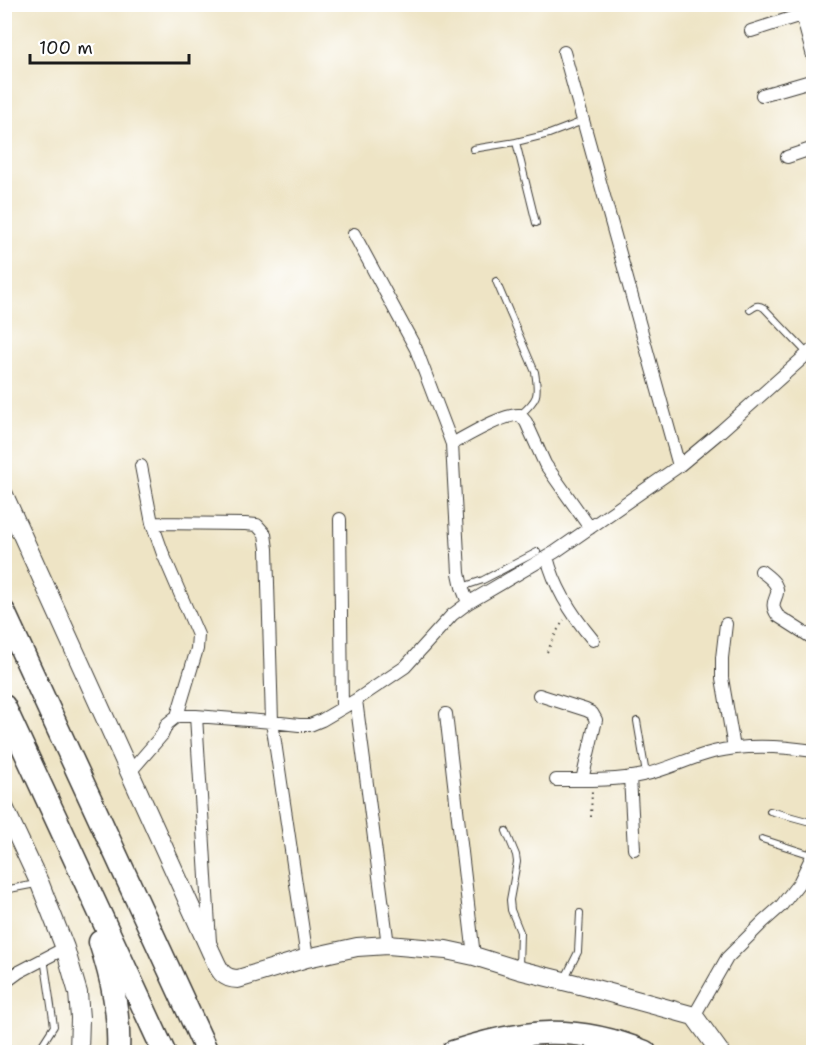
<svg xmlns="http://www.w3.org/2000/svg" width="818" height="1057" viewBox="0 0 818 1057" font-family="'Shantell Sans',sans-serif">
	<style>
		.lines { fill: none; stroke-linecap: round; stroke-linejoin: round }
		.service-casing { stroke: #3c3a35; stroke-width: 8 }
		.minor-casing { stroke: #3c3a35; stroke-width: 14 }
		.secondary-casing { stroke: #3c3a35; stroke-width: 20 }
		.motorway-casing { stroke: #3c3a35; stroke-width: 25 }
		.path { stroke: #3c3a35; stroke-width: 2; stroke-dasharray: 1.5 4.5; stroke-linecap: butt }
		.service { stroke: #fff; stroke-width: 6 }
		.minor { stroke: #fff; stroke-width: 12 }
		.secondary { stroke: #fff; stroke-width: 18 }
		.motorway { stroke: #fff; stroke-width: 22 }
	</style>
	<rect width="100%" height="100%" fill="#fff"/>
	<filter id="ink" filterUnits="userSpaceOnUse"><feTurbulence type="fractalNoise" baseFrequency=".0167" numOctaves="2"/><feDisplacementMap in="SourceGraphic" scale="12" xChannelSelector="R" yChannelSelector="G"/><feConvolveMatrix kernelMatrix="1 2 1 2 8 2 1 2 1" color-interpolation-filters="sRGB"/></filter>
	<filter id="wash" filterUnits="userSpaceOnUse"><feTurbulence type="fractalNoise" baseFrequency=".008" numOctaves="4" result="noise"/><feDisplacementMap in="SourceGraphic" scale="24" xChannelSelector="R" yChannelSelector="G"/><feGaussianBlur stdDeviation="1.35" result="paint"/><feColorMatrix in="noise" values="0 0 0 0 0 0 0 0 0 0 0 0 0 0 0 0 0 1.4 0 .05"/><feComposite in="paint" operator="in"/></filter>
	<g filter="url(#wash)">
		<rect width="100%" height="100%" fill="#eee4c5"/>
	</g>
	<g filter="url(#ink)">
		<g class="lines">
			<defs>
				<path id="service" d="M516,142L536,223
					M473,149L516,142L549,134L583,121
					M496,281L535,372C539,396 538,399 520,415
					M750,310C755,306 758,304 764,308L807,353
					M462,587L483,580L537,552
					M637,721L646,774
					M770,811L814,823
					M506,831L516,855L517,862L510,900L511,910L520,932L519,967
					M762,839L812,855
					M4,890L36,884
					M565,978L578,952L580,913
					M4,1047L21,1052
					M35,1052L38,1051L54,1026L44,958"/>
				<path id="minor" d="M799,4L814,60
					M751,31L801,15
					M564,52L679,466
					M762,95L814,80
					M787,157L814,148
					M354,234L416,349L452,444L459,573L462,587L468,603
					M452,444C467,436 504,413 520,415L526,422L545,464L590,528
					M141,466L152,523
					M340,519L342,708
					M547,557C555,589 572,615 593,640
					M761,571C766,575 772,579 775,584C783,597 766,600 778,616L814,639
					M726,624L722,658V678L734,748
					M539,695L586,710L592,713L596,720L582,780
					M356,700L388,945
					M446,714L474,956
					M177,716L197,649L198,635L163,554L152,523L245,524L257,525L265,534L267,549L272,722L307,958
					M196,716L210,942
					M130,772L162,735L167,724L177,716H196L272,722L299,725H310L322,720L356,700L405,667L452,615L468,603L555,552L679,466L721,431L814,348
					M630,777L634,849
					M556,780C585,780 615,781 643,775C667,770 689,758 713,752C745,744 781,746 814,751
					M4,983L19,972L65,948
					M694,1016L727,958L763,922L781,906L799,883L814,852"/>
				<path id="secondary" d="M4,495L211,952C218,966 220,979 238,979L307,958L357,947L388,945L446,950L474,956L519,970L588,987L694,1016L720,1052
					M4,807L40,884L65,948L78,993L80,1018L79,1052"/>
				<path id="motorway" d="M4,612L207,1052
					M4,706L164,1052
					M100,942C112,979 120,1014 118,1052
					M453,1052C523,1029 576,1024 645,1052"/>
			</defs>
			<use href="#service" class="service-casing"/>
			<use href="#minor" class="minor-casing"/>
			<use href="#secondary" class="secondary-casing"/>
			<use href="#motorway" class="motorway-casing"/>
			<path class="path" d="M547,652L557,631L564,620
				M591,817L592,790"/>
			<use href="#service" class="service"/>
			<use href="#minor" class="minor"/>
			<use href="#secondary" class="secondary"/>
			<use href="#motorway" class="motorway"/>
		</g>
	</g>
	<rect width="818" height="1057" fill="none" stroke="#fff" stroke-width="24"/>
	<path d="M30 54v9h159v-9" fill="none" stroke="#1c1c1c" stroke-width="3"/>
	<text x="39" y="54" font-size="18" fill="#1c1c1c" stroke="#ffffff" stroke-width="4.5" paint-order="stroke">100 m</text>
</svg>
